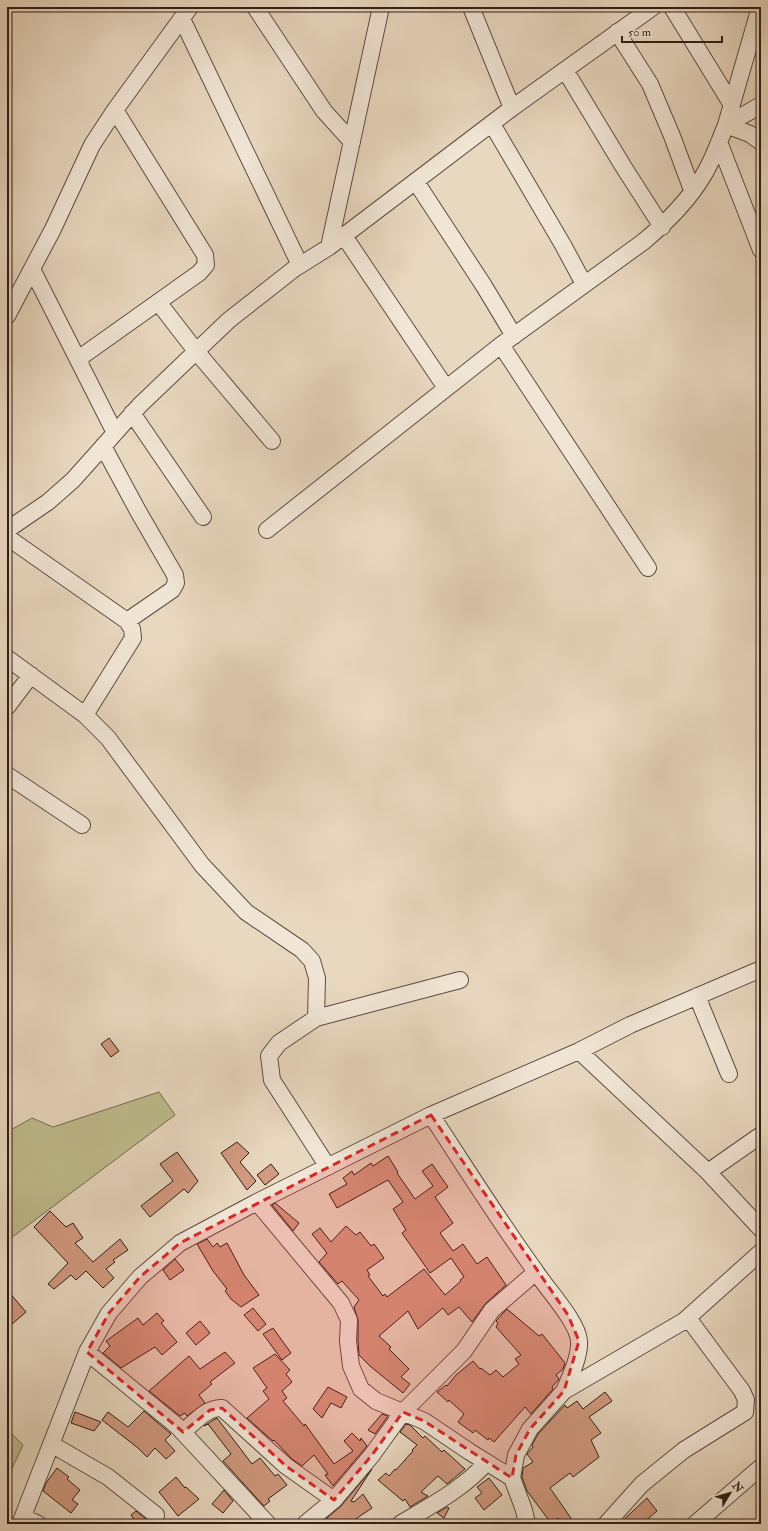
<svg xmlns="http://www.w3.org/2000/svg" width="768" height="1531" viewBox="0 0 768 1531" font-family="'IM FELL Double Pica',serif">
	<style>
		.green { fill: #bfbc8d; stroke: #776c52 }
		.building { fill: #d29a80; stroke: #2f1d16 }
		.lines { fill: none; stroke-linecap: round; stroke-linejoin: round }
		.minor-casing { stroke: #5e4c40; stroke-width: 18 }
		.minor { stroke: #f1e6d6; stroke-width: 16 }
		.marked { fill: #d62828; fill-opacity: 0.2; stroke: #d62828; stroke-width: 3; stroke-dasharray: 8 5; stroke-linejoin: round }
	</style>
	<rect width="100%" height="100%" fill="#e9d8c0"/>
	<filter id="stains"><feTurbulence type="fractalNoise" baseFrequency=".005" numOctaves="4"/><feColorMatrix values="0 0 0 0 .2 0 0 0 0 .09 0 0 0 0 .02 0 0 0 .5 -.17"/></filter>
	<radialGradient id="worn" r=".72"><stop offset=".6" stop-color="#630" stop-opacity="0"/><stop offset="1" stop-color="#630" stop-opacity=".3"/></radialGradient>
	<path class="green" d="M159,1092L175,1115L7,1241V1132L32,1118L53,1127Z
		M7,1429L23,1445L7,1479Z"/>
	<path class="building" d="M109,1038L119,1051L111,1057L101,1044Z
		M237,1142L249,1153L240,1162L256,1181L247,1190L221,1153Z
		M177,1152L198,1181L188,1193L184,1189L150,1217L141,1206L173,1181L160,1164Z
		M388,1156L398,1172L397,1173L415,1199L433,1186L422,1171L432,1164L448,1187L435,1197L453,1223L440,1233L453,1251L463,1244L477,1264L487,1257L506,1285L486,1303L472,1322L459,1307L448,1315L443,1308L418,1329L408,1311L379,1336L391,1347L389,1349L409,1369L401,1377L410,1384L403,1393L370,1366L359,1355L358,1341V1320L354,1307L359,1300L342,1281L338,1284L319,1262L327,1253L312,1234L320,1228L331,1242L346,1226L356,1235L360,1232L371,1246L374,1244L384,1258L367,1270L370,1275L368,1276L383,1296L385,1294L387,1297L424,1269L445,1295L461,1281L460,1280L464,1277L451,1258L430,1273L402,1233L406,1230L393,1209L403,1202L388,1180L337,1208L329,1194L347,1184L343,1178L352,1171L354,1175L371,1163L373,1166Z
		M271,1164L279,1174L265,1185L257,1175Z
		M275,1203L299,1223L293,1231L272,1205Z
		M50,1211L66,1227L73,1223L83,1238L75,1243L93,1262L120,1239L128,1250L113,1260L115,1262L106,1269L114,1278L103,1288L86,1271L76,1280L71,1275L54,1289L48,1284L68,1263L34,1227Z
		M207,1239L213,1247L217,1243L220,1247L227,1243L244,1275L259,1295L241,1307L231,1299L225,1291L227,1289L213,1271L197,1244Z
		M175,1259L184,1270L170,1280L163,1270Z
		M7,1290L26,1312L12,1324L7,1319Z
		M253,1308L266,1324L258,1331L244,1315Z
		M507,1309L539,1336L542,1334L565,1363L563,1369L556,1375L559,1379L552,1387L553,1389L531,1414L525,1407L494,1442L489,1438L488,1440L475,1430L473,1433L458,1422L464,1414L449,1400L448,1402L437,1392L446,1385L447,1386L456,1375L473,1361L480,1369L481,1368L490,1375L496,1370L503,1377L519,1364L515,1359L521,1355L496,1327L498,1323L496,1321Z
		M157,1313L164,1321L161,1323L177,1342L162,1355L155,1347L121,1368L103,1353L110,1346L106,1341L138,1318L143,1325Z
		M200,1321L210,1333L196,1345L186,1333Z
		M273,1328L291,1353L282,1360L263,1334Z
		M225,1352L235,1363L210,1382L212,1384L199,1395L205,1403L187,1416L185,1413L180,1416L149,1391L189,1356L200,1369Z
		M275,1354L290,1370L286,1374L292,1382L282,1391L287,1398L283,1401L304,1426L305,1424L334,1464L353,1451L344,1441L352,1433L360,1441L361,1438L367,1446L333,1486L325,1475L328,1474L314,1455L302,1466L292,1459L274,1440L273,1441L247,1418L269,1399L263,1391L267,1388L253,1368Z
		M328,1387L347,1397L341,1408L331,1403L322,1418L313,1409Z
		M605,1392L612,1401L589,1417L601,1433L591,1440L599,1457L573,1477L570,1473L550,1488L575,1524H562L558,1518L551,1523L527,1491L522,1477L523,1468L533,1462L527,1454L533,1447L532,1445L538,1434L565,1405L567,1408L577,1401L583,1409Z
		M144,1411L171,1434L165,1440L175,1451L166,1459L155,1448L147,1457L138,1448L102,1420L108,1412L128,1427Z
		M75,1412L101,1422L94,1431L71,1423Z
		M382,1414L388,1416L375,1434L368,1430Z
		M217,1418L252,1464L260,1458L275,1476L278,1474L287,1485L268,1499L270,1501L264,1506L223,1461L231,1454L208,1424L204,1426Z
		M406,1424L410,1425L423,1438L425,1436L442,1452L444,1450L465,1469L447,1484L438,1476L421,1492L428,1496L410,1507L405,1499L403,1501L378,1480L386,1473L389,1476L395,1469L396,1470L413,1451L412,1450L417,1445L400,1432Z
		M57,1468L69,1477L67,1479L80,1490L72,1500L78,1504L71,1513L43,1491L46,1483Z
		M372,1469L351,1501L354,1502L363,1494L372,1508L348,1524H320L341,1506Z
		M176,1477L185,1488L186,1487L199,1499L178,1516L159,1492Z
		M489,1478L502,1495L484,1510L475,1498L482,1493L477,1487Z
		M224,1490L233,1501L223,1513L212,1504Z
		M647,1498L657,1511L642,1524H619Z
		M447,1507L449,1508L444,1518L437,1513Z
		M136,1511L146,1519L149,1524H137L131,1515Z"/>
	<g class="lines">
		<defs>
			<path id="minor" d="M255,7L324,111L352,142
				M471,7L512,108
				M672,7L732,105
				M182,19L300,265
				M617,32L650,84L672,136L692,190
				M565,70L623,166L662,227
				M492,124L563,245L584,284
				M726,125L761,105
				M726,125L750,134L761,142
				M719,142L761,250
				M416,182L484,286L514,336
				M344,236L446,388
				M329,247L381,7
				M32,269L115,433
				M158,302L196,351L272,441
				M7,316L53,229L92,145L115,110L190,7
				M501,345L648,568
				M78,359L199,273L206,265L205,255L115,110
				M132,413L203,517
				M103,446L138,511L175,575L176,583L172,590L127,621
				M7,530L48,502L73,480L140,405L229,320L294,269L329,247L512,108L653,7
				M267,530L501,345L643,242C666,223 688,201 703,176C713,160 719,142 726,125L760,7
				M7,537L127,621L132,629L133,638L85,715
				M7,658L85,715L108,738L202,865L246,912L302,950L312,961L317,978L316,1018
				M7,707L31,675
				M7,775L82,825
				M697,996L729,1074
				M579,1051L708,1172L761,1229
				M431,1115C466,1168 499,1221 536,1272C547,1289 578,1322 579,1341C580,1357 570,1377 564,1391
				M328,1167L272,1080L269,1056L279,1043L316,1018L460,980
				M708,1172L761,1135
				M257,1202L341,1303L349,1320L348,1341L351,1366L361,1389L376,1401L424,1421L470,1452L512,1478L524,1510L527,1524
				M87,1352L177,1426L268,1524
				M183,1432C194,1423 207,1407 222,1408L286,1466L334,1500
				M51,1444L108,1477L156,1515
				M512,1478L516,1455L530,1429L564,1391L684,1321L761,1252
				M23,1517L38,1524
				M20,1524L87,1352L109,1313L140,1277L180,1243L257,1202L431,1115L579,1051L630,1025L761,969
				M305,1524L334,1500L372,1455L403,1412L464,1351L492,1310L536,1272
				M400,1524C430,1506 463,1489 486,1463
				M606,1524L642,1484L684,1450L745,1412L746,1400L742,1391L688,1318
				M695,1524L761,1467"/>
		</defs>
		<use href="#minor" class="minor-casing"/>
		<use href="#minor" class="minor"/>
	</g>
	<path class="marked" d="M431,1115L568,1315L579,1341L564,1391L530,1429L516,1455L512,1478L424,1421L403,1412L372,1455L334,1500L286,1466L222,1408L210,1410L183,1432L87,1352L109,1313L140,1277L180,1243Z"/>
	<rect width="768" height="1531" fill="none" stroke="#e9d8c0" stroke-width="24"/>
	<rect x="8" y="8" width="752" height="1515" fill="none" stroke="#2f1d16" stroke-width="2"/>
	<rect x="12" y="12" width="744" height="1507" fill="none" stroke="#2f1d16"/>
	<g transform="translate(730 1493) rotate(52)" stroke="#f1e6d6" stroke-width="3" paint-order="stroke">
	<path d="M0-3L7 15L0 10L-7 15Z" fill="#2f1d16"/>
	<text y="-6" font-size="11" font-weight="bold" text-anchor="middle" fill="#2f1d16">N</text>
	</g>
	<path d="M622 36v6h100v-6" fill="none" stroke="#2f1d16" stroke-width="2"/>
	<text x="628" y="36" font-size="12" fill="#2f1d16" stroke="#f1e6d6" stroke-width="3" paint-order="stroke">50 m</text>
	<rect width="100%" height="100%" filter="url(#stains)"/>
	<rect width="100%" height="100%" fill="url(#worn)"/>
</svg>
